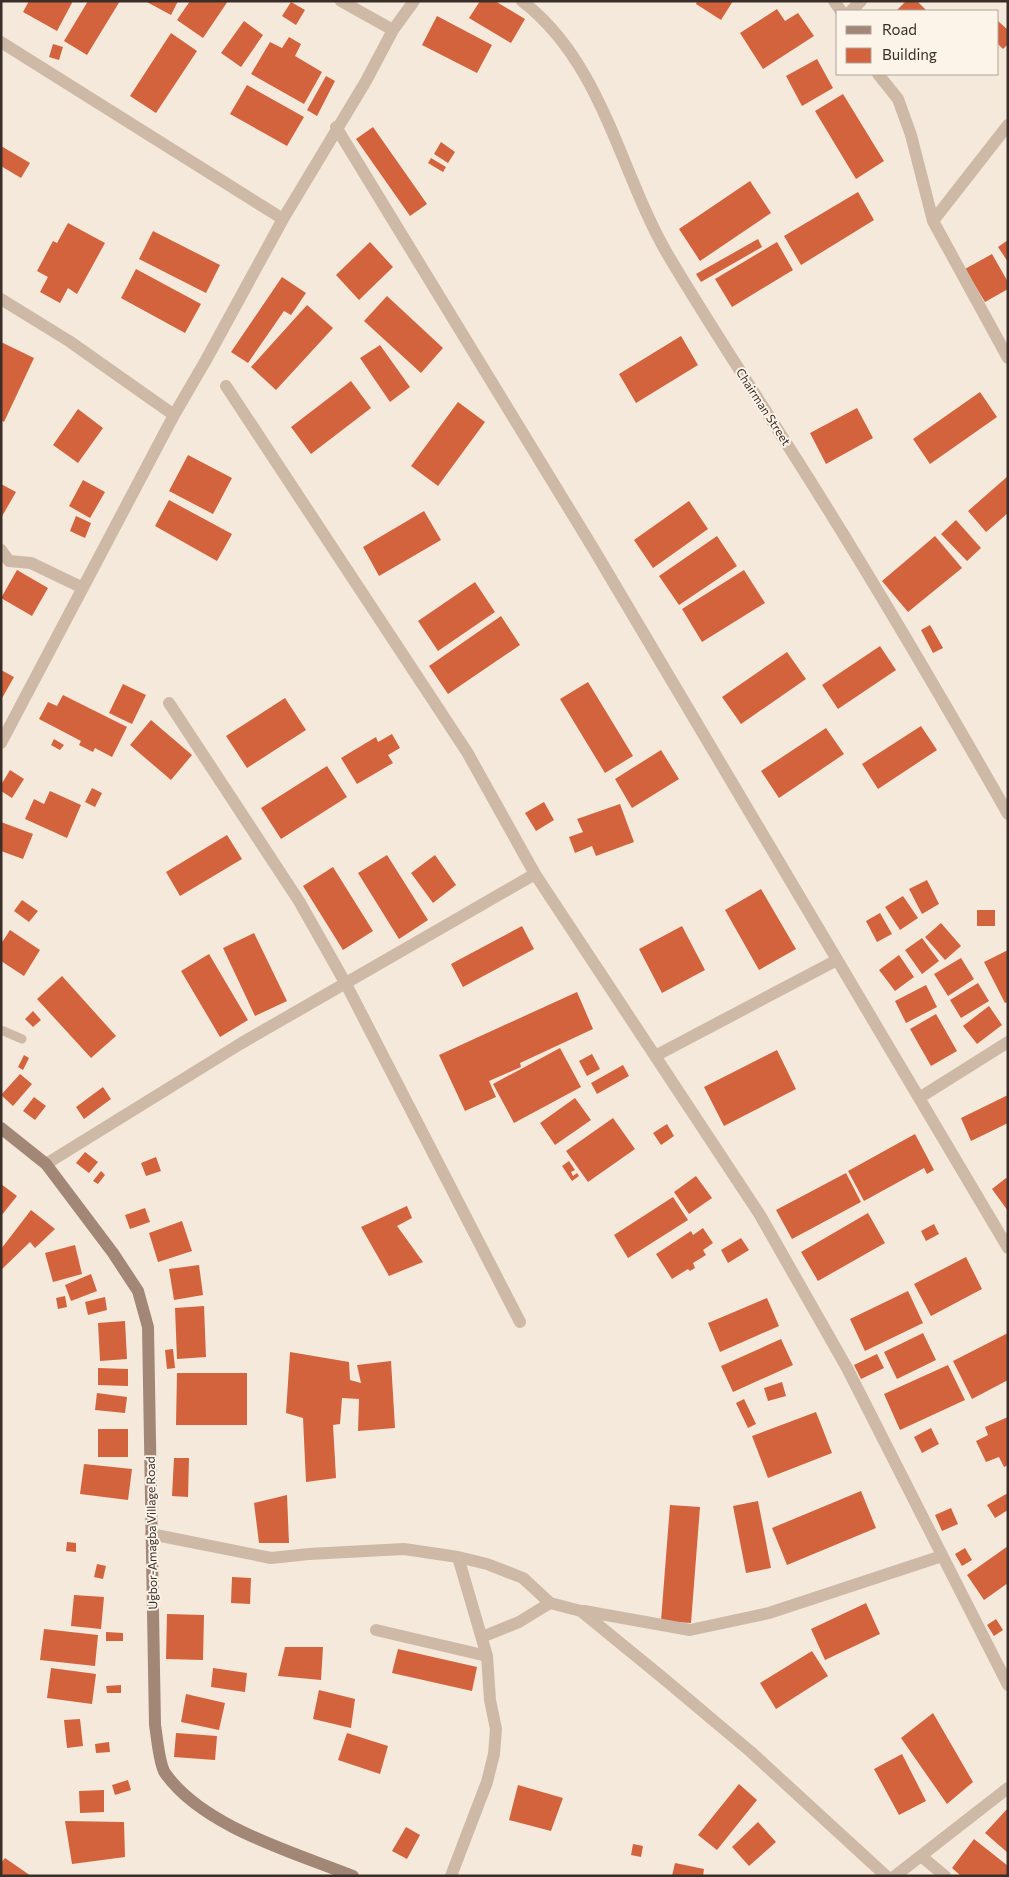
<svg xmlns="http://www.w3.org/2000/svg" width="1009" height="1877" viewBox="0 0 1009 1877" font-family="Commissioner,sans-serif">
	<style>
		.building { fill: #d2633c }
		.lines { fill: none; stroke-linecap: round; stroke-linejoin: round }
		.lane { stroke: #ceb9a6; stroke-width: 9 }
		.street { stroke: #ceb9a6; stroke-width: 12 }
		.secondary { stroke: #a28777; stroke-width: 12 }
		.labels { text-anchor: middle; stroke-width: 4; stroke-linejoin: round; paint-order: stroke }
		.street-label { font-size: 12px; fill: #3a2e28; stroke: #fcf3e9 }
	</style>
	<rect width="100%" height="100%" fill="#f5e9dc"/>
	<path class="building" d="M29,1H73L57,31L23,12Z
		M88,1H120L87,55L64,41Z
		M145,1H178L171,15Z
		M190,1H228L203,38L177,20Z
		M480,1H495L525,19L511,43L469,18Z
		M697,1H733L721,20L696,4Z
		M906,1H917L927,11H896Z
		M291,2L305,10L296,25L282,16Z
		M777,9L785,21L798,13L814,36L763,69L740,33Z
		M437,16L492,45L477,73L422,45Z
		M244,21L263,35L241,67L221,53Z
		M998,21L1008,30V44L1003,49L998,44Z
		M171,33L197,51L156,113L130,96Z
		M289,37L301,44L295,56L322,72L304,104L251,74L270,42L282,48Z
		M53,44L63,47L59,60L49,57Z
		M817,59L833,88L802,106L786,76Z
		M326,76L335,81L317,116L307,110Z
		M247,85L304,117L287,146L230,114Z
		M843,94L884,161L856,179L815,111Z
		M373,127L427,204L410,216L356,139Z
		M441,142L455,152L448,163L434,154Z
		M1,146L30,163L21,178L1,166Z
		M431,158L446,167L443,172L428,163Z
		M750,181L771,213L700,261L679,229Z
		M858,192L874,220L801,265L784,236Z
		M68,223L105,243L77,294L68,288L60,303L40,292L48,277L37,271L53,241L57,243Z
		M153,231L220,265L206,293L139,259Z
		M758,239L762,247L701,282L696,274Z
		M1008,240V262L998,247Z
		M370,242L393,267L359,300L336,275Z
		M777,242L793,270L732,307L715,279Z
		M992,254L1008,282V289L985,302L965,269Z
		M136,269L201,304L185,333L121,298Z
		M282,277L306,293L291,315L284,311L248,363L231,352Z
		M387,296L443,348L421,373L364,321Z
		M307,305L333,328L276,390L251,367Z
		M681,336L698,365L636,403L619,374Z
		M1,342L34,358L4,422L1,420Z
		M380,345L410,387L390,402L360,358Z
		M351,381L371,408L311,454L291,427Z
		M980,392L997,417L930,464L913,439Z
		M458,402L485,422L438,486L411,466Z
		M857,408L873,438L826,464L810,433Z
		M78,409L103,428L78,463L53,445Z
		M188,455L232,478L213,514L169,491Z
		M1008,476V513L986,532L968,511Z
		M83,480L105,492L90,518L69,506Z
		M1,484L16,492L1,518Z
		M169,500L232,534L217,561L155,526Z
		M689,501L708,529L653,568L634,540Z
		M424,511L441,540L379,576L363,547Z
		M76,516L91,523L85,538L70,531Z
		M956,520L981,548L967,561L941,534Z
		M717,536L737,566L679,605L659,576Z
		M935,536L962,568L908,612L882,581Z
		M17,570L48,588L32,616L1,598Z
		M744,570L765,603L702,642L682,609Z
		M475,582L495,612L438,651L418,621Z
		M501,616L520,645L448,694L429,666Z
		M930,625L943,648L933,653L921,630Z
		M880,646L896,670L838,709L822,685Z
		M787,652L806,679L741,724L722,697Z
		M1,670L14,677L1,700Z
		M588,682L633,756L605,773L560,699Z
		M123,684L146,695L132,724L109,713Z
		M63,695L127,727L112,757L95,748L93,752L79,745L81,741L39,719L48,702L57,706Z
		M285,698L306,730L247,768L226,736Z
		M151,720L192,755L171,780L130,745Z
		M921,726L937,750L878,789L862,764Z
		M826,728L844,754L779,798L761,771Z
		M392,734L400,748L388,755L393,763L357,784L341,758L376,737L378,742Z
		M54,739L64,745L60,750L51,745Z
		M661,750L679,779L632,808L615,779Z
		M327,766L347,797L281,839L261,808Z
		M10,770L24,779L12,798L1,791V785Z
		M92,788L102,793L95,807L85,802Z
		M50,791L81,805L67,838L25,819L34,799L44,804Z
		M544,802L554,820L536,831L525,813Z
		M620,804L634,842L596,856L592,846L575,853L569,837L583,832L577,819Z
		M1,822L33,834L23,859L1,851Z
		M227,835L242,859L180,896L166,872Z
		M387,855L428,920L399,939L358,873Z
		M435,855L456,885L433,903L411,873Z
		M333,867L373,931L343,950L303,886Z
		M927,880L939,904L922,914L909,889Z
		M761,889L796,949L759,970L725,910Z
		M903,896L918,918L900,930L885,907Z
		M22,900L38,911L29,922L14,911Z
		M977,910H995V926H977Z
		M880,913L892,934L877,942L866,921Z
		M941,923L961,946L945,960L925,937Z
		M522,926L534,949L463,987L451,964Z
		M682,926L705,970L662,993L639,949Z
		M10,930L40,950L24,976L1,961V944Z
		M254,933L287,1001L255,1016L223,948Z
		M922,938L939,961L922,974L905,950Z
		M1008,950V1002L1005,1003L984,962Z
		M209,954L248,1020L220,1037L181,971Z
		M899,955L914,977L895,991L879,970Z
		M961,958L974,979L948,996L934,974Z
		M62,976L116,1036L91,1058L37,999Z
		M978,983L989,1001L961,1018L950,1000Z
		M926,985L937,1007L906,1023L895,1001Z
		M577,992L593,1029L520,1063L521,1067L489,1081L496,1097L465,1111L439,1055Z
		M989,1006L1002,1025L977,1044L963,1026Z
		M33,1011L41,1020L33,1027L25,1019Z
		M936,1014L957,1051L931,1066L910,1029Z
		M560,1048L581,1087L514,1123L493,1084Z
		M777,1050L796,1089L724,1126L704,1087Z
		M592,1054L600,1069L587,1076L579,1061Z
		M24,1055L29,1058L23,1070L18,1067Z
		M623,1065L629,1076L597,1094L591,1083Z
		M20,1074L32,1084L13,1106L1,1095Z
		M103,1087L111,1099L84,1119L76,1107Z
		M1008,1095V1123L971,1141L961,1118Z
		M34,1097L46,1106L35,1120L23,1111Z
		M575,1098L591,1120L555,1145L540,1123Z
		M613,1118L635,1149L588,1182L566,1151Z
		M667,1124L674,1136L661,1145L653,1133Z
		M915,1134L934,1170L927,1174L924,1168L864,1201L848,1171Z
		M85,1152L98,1162L89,1173L76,1163Z
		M156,1157L161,1171L146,1176L141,1163Z
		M569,1161L575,1170L571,1172L573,1176L577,1173L579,1176L572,1181L562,1166Z
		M101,1171L105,1175L98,1184L93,1181Z
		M846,1173L861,1202L792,1239L776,1210Z
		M696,1176L712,1198L689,1214L674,1192Z
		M1006,1178L1008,1180V1211L992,1189Z
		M1,1184L17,1196L1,1216Z
		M673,1197L688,1220L628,1258L614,1235Z
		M407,1206L412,1218L397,1226L423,1262L389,1276L361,1227Z
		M145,1208L150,1222L130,1229L125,1215Z
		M31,1210L55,1229L35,1248L30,1242L1,1270V1249Z
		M868,1213L885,1243L818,1281L801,1252Z
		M182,1221L192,1251L158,1262L149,1233Z
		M934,1224L939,1234L926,1241L921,1231Z
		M703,1228L713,1243L703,1250L706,1255L693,1263L695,1268L690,1271L688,1269L672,1279L656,1254L691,1231L693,1235Z
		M741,1238L749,1250L728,1263L721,1250Z
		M75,1245L82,1274L53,1282L45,1253Z
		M966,1257L982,1289L931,1316L914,1284Z
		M199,1265L203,1295L174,1300L169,1269Z
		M91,1274L97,1291L71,1301L65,1285Z
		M908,1291L923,1323L865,1351L850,1319Z
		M65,1296L67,1307L58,1309L56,1298Z
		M105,1297L107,1310L88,1315L85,1302Z
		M767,1298L779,1326L720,1352L708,1323Z
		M204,1306L206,1357L177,1359L175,1308Z
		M125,1321L127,1359L100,1361L98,1323Z
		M923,1333L936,1360L897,1379L884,1352Z
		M1008,1333V1380L972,1399L953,1361Z
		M781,1339L793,1365L733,1392L721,1366Z
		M173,1349L175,1368L167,1369L165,1350Z
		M290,1352L349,1362L350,1380L361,1383L357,1365L391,1361L395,1428L358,1431L359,1399L342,1398L340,1424L333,1425L336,1478L306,1482L303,1418L286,1413Z
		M877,1354L884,1368L861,1379L854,1365Z
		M948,1365L965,1400L900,1430L884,1394Z
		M98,1368L128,1369V1386L98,1385Z
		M177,1373H247V1425H176Z
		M782,1382L786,1396L768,1401L764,1388Z
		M97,1393L127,1397L125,1413L95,1410Z
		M744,1399L756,1424L748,1428L736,1403Z
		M816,1412L832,1453L768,1478L752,1436Z
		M1008,1417V1465L1004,1467L999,1457L986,1462L976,1441L988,1435L985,1427Z
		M931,1428L939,1444L922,1453L914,1437Z
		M98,1429H128V1457H98Z
		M174,1458H189L188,1497L172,1496Z
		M84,1464L132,1469L128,1500L80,1494Z
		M861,1491L876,1528L787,1565L772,1528Z
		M1008,1493V1510L995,1518L987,1505Z
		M287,1495L289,1543H259L254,1503Z
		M758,1501L771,1568L746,1573L733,1506Z
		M670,1505L700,1507L691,1623L661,1621Z
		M951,1508L958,1524L942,1531L935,1515Z
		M67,1542L76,1543V1552L66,1551Z
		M1008,1546V1583L984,1600L967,1575Z
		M965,1548L972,1560L962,1566L955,1554Z
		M97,1564L106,1566L103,1579L94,1577Z
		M232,1577L251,1578L250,1604L231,1603Z
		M74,1595L104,1597L101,1629L71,1626Z
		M866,1603L880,1634L825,1660L811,1629Z
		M167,1614L204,1615L203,1660L166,1659Z
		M996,1619L1003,1630L994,1636L987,1625Z
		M44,1629L98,1635L95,1666L40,1660Z
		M106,1632L123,1633V1641H106Z
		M285,1647H323L321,1680L278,1676Z
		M398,1649L477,1667L472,1691L392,1673Z
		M812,1651L828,1676L776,1709L760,1683Z
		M51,1668L96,1674L92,1704L47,1698Z
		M213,1668L247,1673L245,1692L211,1687Z
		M121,1685V1693H107L106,1686Z
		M319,1690L355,1699L351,1728L313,1719Z
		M186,1694L225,1703L219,1730L181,1722Z
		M933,1713L973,1782L947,1804L901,1738Z
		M80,1719L83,1746L67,1748L64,1720Z
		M176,1733L217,1736L215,1760L174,1757Z
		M347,1733L388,1746L380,1774L338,1760Z
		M109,1742L110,1752L96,1753L95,1744Z
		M902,1754L926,1801L899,1815L874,1769Z
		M128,1780L131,1790L115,1795L112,1785Z
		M739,1784L757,1800L717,1850L698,1835Z
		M518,1785L563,1798L551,1831L509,1820Z
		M104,1790V1812L80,1813L79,1791Z
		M1008,1808V1853L985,1833Z
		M65,1821L124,1822L125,1857L72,1864Z
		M758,1822L776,1842L749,1866L732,1847Z
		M406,1827L420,1835L407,1859L392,1851Z
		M974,1839L1008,1866V1876H961L952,1868Z
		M633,1844L643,1846L641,1857L631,1855Z
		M5,1858L31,1876H1V1863Z
		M675,1863L704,1869L703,1876H672Z"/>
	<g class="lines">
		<path class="lane" d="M1,1030L22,1039"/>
		<path class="street" d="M341,1L393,30
			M522,1C603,63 619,171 668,255C707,321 749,384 790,449C866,568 938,691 1008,814
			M834,1L841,11
			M851,11L861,1
			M1,42L283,219
			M878,74L898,99L911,135L933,221L1008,358
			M336,127L593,548L1008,1248
			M933,221L1008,125
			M1,299L69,341L174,415
			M226,386L467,752L535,874L760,1215L847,1368L1008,1685
			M1,550L9,561L31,563L83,588
			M169,703L299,901L346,984L520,1322
			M1,743L174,415L206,360L283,219L366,81L393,30L414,1
			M657,1055L837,960
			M919,1098L1008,1042
			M46,1164L240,1044L535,874
			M151,1534L271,1558L309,1554L404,1549L458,1557L487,1564L523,1578L550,1603L581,1611L663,1678L751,1752L886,1876
			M584,1611L690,1630L769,1613L942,1556
			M376,1630L487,1656
			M482,1637L519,1622L550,1603
			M921,1856L945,1876
			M451,1876L487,1782L494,1754L496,1729L490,1700L487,1656L458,1557
			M895,1876L1008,1788"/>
		<path class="secondary" d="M1,1128L46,1164L113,1253L138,1291L148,1327L155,1725C157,1736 159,1764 165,1773C203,1827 293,1852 353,1876"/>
	</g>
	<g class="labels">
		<g class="street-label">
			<text transform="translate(763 407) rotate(57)" y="4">Chairman Street</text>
			<text transform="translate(152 1533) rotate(-91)" y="4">Ugbor-Amagba Village Road</text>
		</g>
	</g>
	<rect width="1009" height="1877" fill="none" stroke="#3a2e28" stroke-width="5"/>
	<rect x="836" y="10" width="162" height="65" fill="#fcf3e9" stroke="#aea49c"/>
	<rect x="846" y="26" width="25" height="8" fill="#a28777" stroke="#aea49c"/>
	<text x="882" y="35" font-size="15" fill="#3a2e28">Road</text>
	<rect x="846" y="48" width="25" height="15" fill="#d2633c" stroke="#aea49c"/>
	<text x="882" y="60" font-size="15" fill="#3a2e28">Building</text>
</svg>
